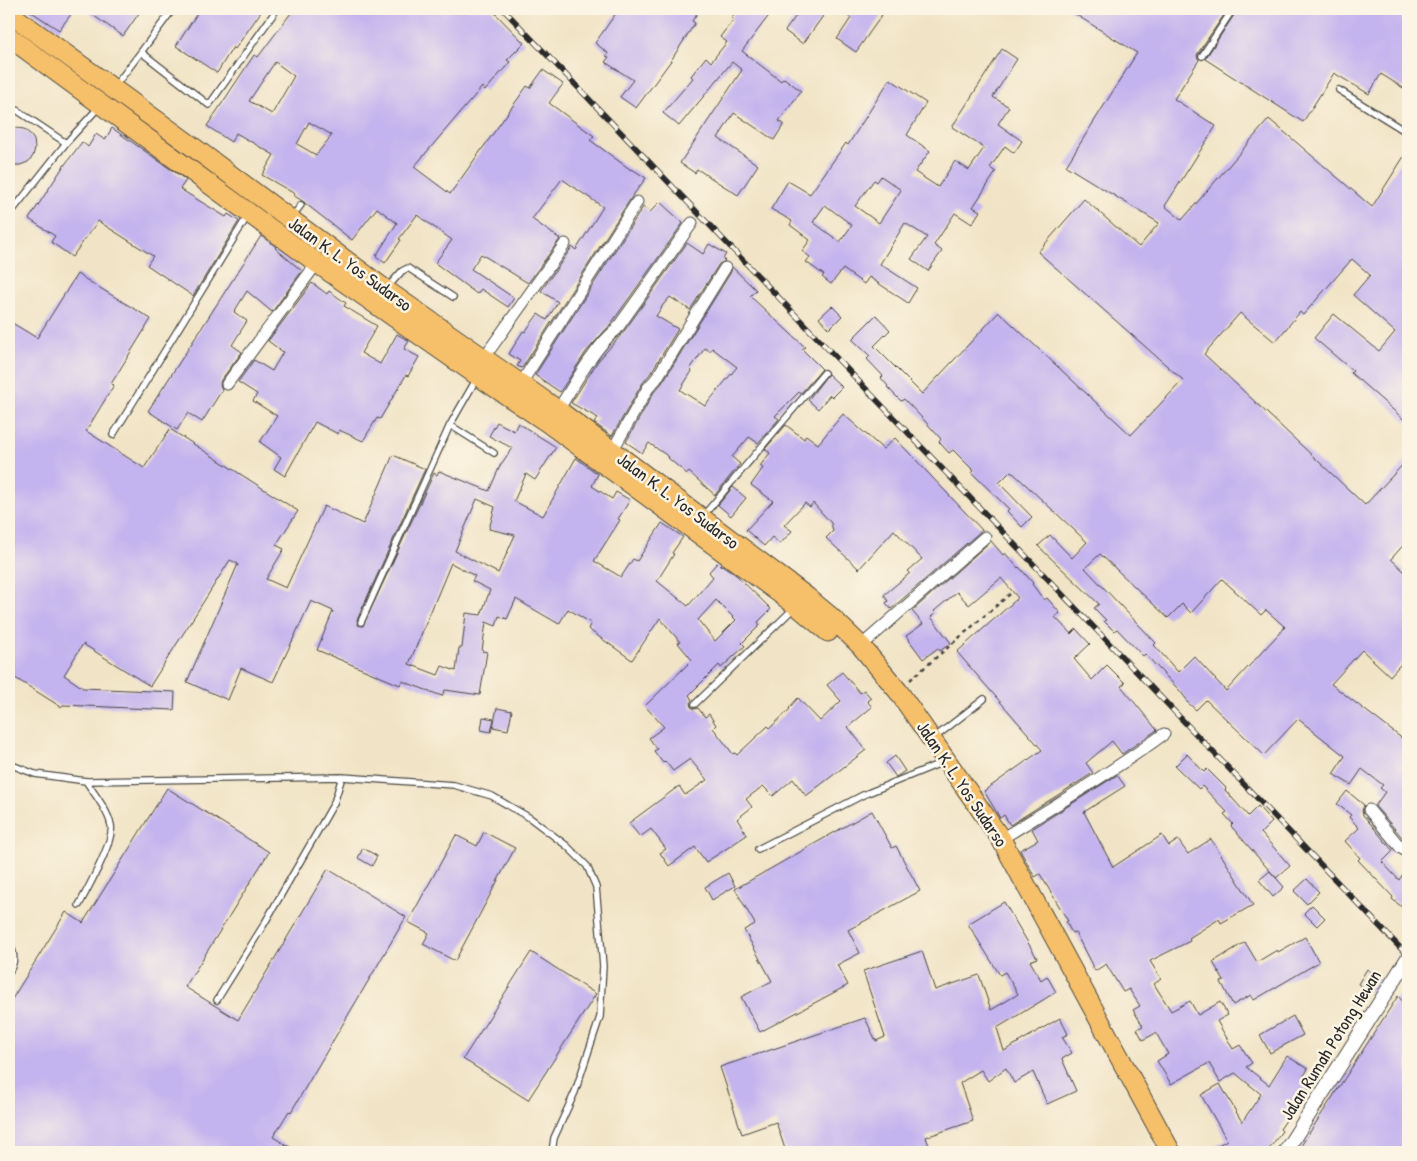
<svg xmlns="http://www.w3.org/2000/svg" width="1417" height="1161" viewBox="0 0 1417 1161" font-family="'Patrick Hand',sans-serif">
	<style>
		.building { fill: #c3b3ee; fill-rule: evenodd }
		.lines { fill: none; stroke-linecap: round; stroke-linejoin: round }
		.service-casing { stroke: #494742; stroke-width: 8 }
		.minor-casing { stroke: #494742; stroke-width: 13 }
		.tertiary-casing { stroke: #494742; stroke-width: 16 }
		.trunk-casing { stroke: #494742; stroke-width: 21 }
		.path { stroke: #494742; stroke-width: 2.5; stroke-dasharray: 4 4; stroke-linecap: butt }
		.service { stroke: #fff; stroke-width: 5.5 }
		.minor { stroke: #fff; stroke-width: 11 }
		.tertiary { stroke: #fff; stroke-width: 14 }
		.trunk { stroke: #f6c06b; stroke-width: 19 }
		.rail-casing { stroke: #2b2b2b; stroke-width: 5.5 }
		.rail { stroke: #fcf5e5; stroke-width: 4; stroke-dasharray: 11; stroke-linecap: butt }
		.labels { text-anchor: middle; stroke-width: 5; stroke-linejoin: round; paint-order: stroke }
		.street-label { font-size: 18px; fill: #2b2b2b; stroke: #fcf5e5 }
	</style>
	<rect width="100%" height="100%" fill="#fcf5e5"/>
	<filter id="ink" filterUnits="userSpaceOnUse"><feTurbulence type="fractalNoise" baseFrequency=".02" numOctaves="2"/><feDisplacementMap in="SourceGraphic" scale="10" xChannelSelector="R" yChannelSelector="G"/><feConvolveMatrix kernelMatrix="1 2 1 2 8 2 1 2 1" color-interpolation-filters="sRGB"/></filter>
	<filter id="wash" filterUnits="userSpaceOnUse"><feTurbulence type="fractalNoise" baseFrequency=".0096" numOctaves="4" result="noise"/><feDisplacementMap in="SourceGraphic" scale="20" xChannelSelector="R" yChannelSelector="G"/><feGaussianBlur stdDeviation="1.12" result="paint"/><feColorMatrix in="noise" values="0 0 0 0 0 0 0 0 0 0 0 0 0 0 0 0 0 1.4 0 .05"/><feComposite in="paint" operator="in"/></filter>
	<g filter="url(#wash)">
		<rect width="100%" height="100%" fill="#f1e4c6"/>
		<g id="blocks">
			<path class="building" d="M27,9H75L59,30Z
				M84,9H142L123,36Z
				M200,9H263L235,49L233,47L217,73L176,46Z
				M294,9H491L524,43L507,60L510,62L485,91L482,87L414,167L450,194L527,86L530,88L543,70L563,84L549,103L594,136L590,140L631,170L632,169L646,178L631,198L522,368L517,366L520,361L509,354L523,331L525,332L538,314L547,320L558,302L541,291L572,247L576,250L603,207L562,179L532,219L560,239L528,283L481,254L471,269L514,298L508,307L481,289L477,294L435,263L452,240L417,215L399,239L401,240L385,263L376,256L397,223L377,208L352,240L306,204L304,202L293,195L295,194L262,175L274,155L236,133L231,142L207,126L254,55L258,57ZM275,62L294,76L272,114L249,101ZM309,122L332,135L316,155L297,144Z
				M619,9H700L692,21L695,23L670,62L636,108L620,97L633,80L605,62L609,57L606,56L608,53L595,43Z
				M738,9H774L742,51L781,81L784,78L801,91L779,121L784,124L774,140L734,113L718,138L758,165L738,195L697,169L695,173L680,163L742,70L732,62L679,126L663,113L693,78L691,76L706,57L711,62L727,42L720,37L733,20L731,18Z
				M801,9H828L803,44L785,31Z
				M838,9H873L882,15L856,52L837,39L851,18Z
				M1067,9H1228L1198,53L1197,56L1199,60L1174,99L1216,126L1165,206L1182,220L1269,119L1372,207L1408,150V423L1351,373L1353,371L1314,338L1334,314L1379,351L1395,332L1353,295L1370,275L1352,259L1303,315L1300,312L1275,342L1240,313L1204,354L1365,505L1408,459V540L1391,559L1408,575V656L1390,676L1362,650L1331,684L1408,743V844L1375,806L1385,792L1380,788L1383,785L1362,769L1351,785L1333,774L1345,756L1298,719L1264,755L1206,700L1196,710L1186,701L1187,700L1180,691L1145,654L1143,656L1117,629L1114,631L1104,621L1106,620L1094,608L1099,604L1038,546L1050,535L1072,558L1087,542L1011,471L999,483L1032,517L1022,527L1007,511L1009,509L972,473L974,471L953,450L949,453L939,442L941,439L923,419L904,399L901,401L887,387L888,386L881,378L883,376L867,359L870,356L852,339L876,315L890,330L874,346L922,394L999,312L1131,435L1183,380L1038,252L1084,199L1139,247L1159,223L1066,166L1137,53ZM1100,554L1168,618L1182,604L1191,613L1222,579L1261,615L1266,610L1285,627L1226,691L1194,656L1178,672L1154,645L1156,643L1085,568Z
				M1238,9H1408V91L1381,74L1369,94L1334,73L1303,122L1205,59Z
				M1002,49L1017,59L993,97L1009,107L998,124L1022,141L1014,153L1005,146L990,168L996,172L973,207L980,211L972,224L955,213L934,245L942,251L928,271L911,259L927,237L905,223L880,264L917,288L908,303L869,277L864,284L843,269L831,284L822,277L824,275L806,262L810,257L802,251L810,240L790,225L792,221L771,209L788,181L810,194L846,143L848,145L890,79L926,103L907,135L930,151L915,172L938,187L955,161L969,170L984,148L952,127ZM881,176L901,190L879,223L855,206L874,180L877,182ZM825,205L852,225L840,242L813,222Z
				M16,128L24,129L30,134L34,140L35,148L33,156L28,162L20,165H9V129Z
				M112,128L186,180L180,189L226,217L228,214L239,221L193,296L147,265L153,256L98,221L72,257L51,242L55,236L29,219L63,167L82,142L88,147L96,134L105,140Z
				M660,202L683,223L610,325L586,352L560,392L535,375L643,207L650,212Z
				M261,236L276,247L275,248L302,271L272,312L247,291L234,312L247,321L232,345L242,352L221,380L220,384L222,390L202,422L188,413L177,430L148,411Z
				M687,243L703,254L709,244L726,254L723,259L725,261L719,264L690,310L670,297L663,305L656,316L678,329L650,374L642,384L612,436L594,423L598,418L571,403L598,361L622,334Z
				M732,267L756,290L750,296L805,347L802,349L822,369L801,393L799,392L775,416L779,419L758,443L749,437L732,457L740,464L715,495L689,472L687,474L668,458L669,457L649,443L642,453L626,442L654,392L662,383L731,272ZM705,348L710,351L712,348L737,367L705,406L680,390L692,371L690,369Z
				M77,274L151,319L111,384L114,385L86,431L144,468L170,429L298,511L276,545L284,549L266,579L286,588L324,506L363,524L393,455L425,469L357,620L358,625L363,626L434,473L437,475L439,471L489,491L500,466L512,448L489,436L497,422L514,431L518,423L556,447L535,480L526,474L514,501L543,516L576,458L598,474L592,486L612,499L616,492L630,500L618,519L620,520L594,561L621,577L633,559L637,561L662,523L683,537L672,553L674,554L657,581L688,606L713,577L709,572L717,563L721,567L722,565L736,575L771,609L758,622L760,625L742,643L745,646L721,668L719,665L689,695L692,700L690,703L691,707L694,709L698,708L705,717L709,714L716,725L713,728L733,754L735,753L737,755L768,726L770,728L790,709L789,708L798,698L820,721L841,701L827,685L842,672L860,693L864,690L871,698L867,701L872,707L848,727L866,750L806,796L793,779L773,796L763,786L746,799L752,807L737,819L747,835L706,862L695,847L669,866L660,853L666,849L651,829L640,837L629,823L679,786L685,795L707,780L690,759L673,771L665,761L663,763L654,751L657,749L649,738L664,727L645,706L692,660L678,643L680,642L660,618L632,660L588,629L591,623L568,609L559,624L516,599L507,619L499,616L496,626L486,622L482,651L487,652L480,695L445,690L442,696L402,681L400,685L317,650L333,611L311,601L273,682L241,668L228,700L187,682L238,564L230,560L150,686L83,644L64,675L83,688L175,692L174,710L63,705L61,707L9,674V321L37,338ZM477,499L495,507L489,529L515,535L498,573L455,551ZM451,563L475,576L472,581L490,590L481,615L466,613L462,648H459L456,671L442,666L438,675L409,664ZM716,600L736,620L715,641L698,620Z
				M312,283L327,294L329,291L346,303L344,306L377,326L361,353L380,364L397,334L409,341L404,349L419,357L408,376L406,375L380,419L377,418L363,441L339,430L338,434L315,422L285,476L274,469L281,457L260,442L277,416L253,401L257,394L238,382L254,360L272,371L283,352L268,341Z
				M832,306L842,316L829,329L819,318Z
				M828,374L842,387L832,397L830,395L818,409L808,400Z
				M843,414L883,449L895,438L982,530L891,609L886,603L888,601L884,595L910,573L908,571L922,559L894,530L859,569L826,538L833,531L831,523L813,503L810,507L805,503L784,525L792,531L780,544L772,537L764,546L746,530L773,501L751,485L763,468L760,466L770,453L765,449L786,425L804,439L806,435L818,444Z
				M733,487L746,498L731,516L718,505Z
				M991,541L1003,555L1005,553L1018,568L1019,567L1033,583L1032,584L1044,600L1047,598L1060,613L1055,617L1071,634L1076,629L1090,644L1074,659L1092,680L1107,665L1125,683L1121,686L1157,730L1122,754L1112,741L1086,763L1093,773L1010,825L1004,815L1000,818L984,791L1042,750L957,652L1018,598L1001,578L969,605L957,592L934,611L936,613L931,617L951,643L940,651L938,648L923,659L906,636L923,624L912,611Z
				M497,708L512,711L508,730L493,727Z
				M483,717L494,719L491,732L481,730Z
				M1187,754L1204,772L1207,769L1226,788L1225,790L1248,816L1258,806L1272,822L1261,833L1290,866L1276,878L1231,826L1233,824L1224,814L1227,812L1202,786L1199,789L1175,766Z
				M895,756L905,771L896,777L886,763Z
				M1117,775L1125,786L1084,812L1113,867L1162,835L1169,846L1178,840L1188,854L1211,839L1253,905L1221,923L1219,919L1189,938L1190,941L1150,961L1161,979L1154,984L1171,1011L1190,1001L1198,1015L1220,1002L1228,1015L1217,1021L1233,1049L1240,1045L1252,1063L1246,1067L1269,1085L1287,1056L1308,1069L1303,1077L1312,1083L1280,1129L1282,1131L1267,1152H1206L1227,1140L1201,1095L1220,1084L1242,1122L1261,1094L1235,1073L1220,1082L1209,1063L1171,1084L1157,1061L1168,1054L1156,1033L1143,1040L1137,1029L1143,1026L1133,1010L1140,1006L1129,989L1123,992L1106,964L1095,971L1075,932L1072,933L1066,922L1068,921L1040,874L1035,877L1020,850L1038,840L1032,829Z
				M167,788L269,852L185,987L238,1020L328,869L406,917L291,1112L289,1111L273,1137L298,1152H22L9,1144V1004L66,912L83,923Z
				M1347,791L1364,805L1362,811L1363,815L1393,851L1382,862L1399,880L1408,867V912L1392,899L1393,897L1358,860L1360,858L1345,841L1359,828L1349,817L1351,815L1337,804Z
				M872,811L892,848L896,846L920,891L848,930L860,953L837,965L848,985L760,1032L741,997L772,981L744,930L755,924L735,889Z
				M484,832L515,848L455,961L423,944L429,933L408,922L456,835L477,846Z
				M363,848L377,856L372,866L358,858Z
				M1270,871L1284,887L1273,897L1259,880Z
				M728,873L735,886L712,900L705,887Z
				M1307,879L1319,892L1307,904L1294,891Z
				M1004,902L1037,958L1030,961L1041,980L1047,976L1056,992L997,1028L1004,1051L1060,1018L1068,1034L1062,1037L1072,1053L1062,1059L1076,1091L1047,1104L1033,1072L1014,1083L1006,1068L988,1081L981,1070L960,1083L973,1121L926,1137L931,1152H786L776,1122L742,1134L720,1067L865,1018L876,1041L885,1037L863,971L922,951L935,990L979,975L991,1010L1015,996L1018,994L1005,972L1000,975L968,924Z
				M1312,905L1325,918L1317,926L1304,913Z
				M1305,937L1319,962L1254,1000L1251,995L1233,1005L1221,982L1224,981L1213,962L1245,942L1257,962L1277,950L1278,952Z
				M531,952L596,994L528,1100L463,1059Z
				M1367,969L1380,978L1370,992L1358,984Z
				M1398,996L1408,1007V1152H1297Z
				M1293,1016L1303,1035L1270,1053L1260,1035Z"/>
		</g>
	</g>
	<g filter="url(#ink)">
		<use href="#blocks" fill-opacity="0" stroke="#494742" stroke-width="1"/>
		<g class="lines">
			<defs>
				<path id="service" d="M173,9L141,52L209,105L277,9
					M1202,56L1233,9
					M115,86L141,52
					M1339,90L1408,133
					M9,105L66,143
					M9,215L66,143L99,107
					M293,216L301,205
					M387,288L402,271L408,268L453,297
					M477,378L450,425L494,453
					M113,435L247,217
					M703,516L824,373
					M361,622L450,425
					M695,704L794,608
					M934,738L984,699
					M9,764L35,774L86,781L342,777L454,785L492,796L530,818L567,846L587,866L596,887L603,966L600,1017L575,1092L554,1138L552,1152
					M758,849L863,795L936,765
					M79,905C87,890 115,840 111,825C107,809 95,795 86,781
					M9,943C15,953 16,962 9,972
					M217,1000L263,926L334,803L342,777"/>
				<path id="minor" d="M483,359L565,244
					M227,384L317,263
					M520,385L637,202
					M558,410C572,388 595,346 616,330L692,223
					M612,451L648,388L656,379L725,268
					M861,646L985,537
					M1369,810L1401,848L1408,852
					M1001,839C1056,805 1112,772 1164,734"/>
				<path id="tertiary" d="M1285,1152L1408,958"/>
				<path id="trunk" d="M9,13L185,141L386,290L558,410L807,597L830,616L861,646L898,691L1001,839L1171,1152
					M9,37L317,263L478,376L548,423L797,606L828,632"/>
			</defs>
			<use href="#service" class="service-casing"/>
			<use href="#minor" class="minor-casing"/>
			<use href="#tertiary" class="tertiary-casing"/>
			<use href="#trunk" class="trunk-casing"/>
			<path class="path" d="M910,680L1010,594"/>
			<use href="#service" class="service"/>
			<use href="#minor" class="minor"/>
			<use href="#tertiary" class="tertiary"/>
			<use href="#trunk" class="trunk"/>
			<defs>
				<path id="rail" d="M503,9L1408,956"/>
			</defs>
			<use href="#rail" class="rail-casing"/>
			<use href="#rail" class="rail"/>
		</g>
	</g>
	<g class="labels">
		<g class="street-label">
			<text transform="translate(350 264) rotate(36)" y="6">Jalan K. L. Yos Sudarso</text>
			<text transform="translate(678 501) rotate(37)" y="6">Jalan K. L. Yos Sudarso</text>
			<text transform="translate(962 784) rotate(56)" y="6">Jalan K. L. Yos Sudarso</text>
			<text transform="translate(1331 1045) rotate(-58)" y="6">Jalan Rumah Potong Hewan</text>
		</g>
	</g>
	<rect width="1417" height="1161" fill="none" stroke="#fcf5e5" stroke-width="30"/>
</svg>
